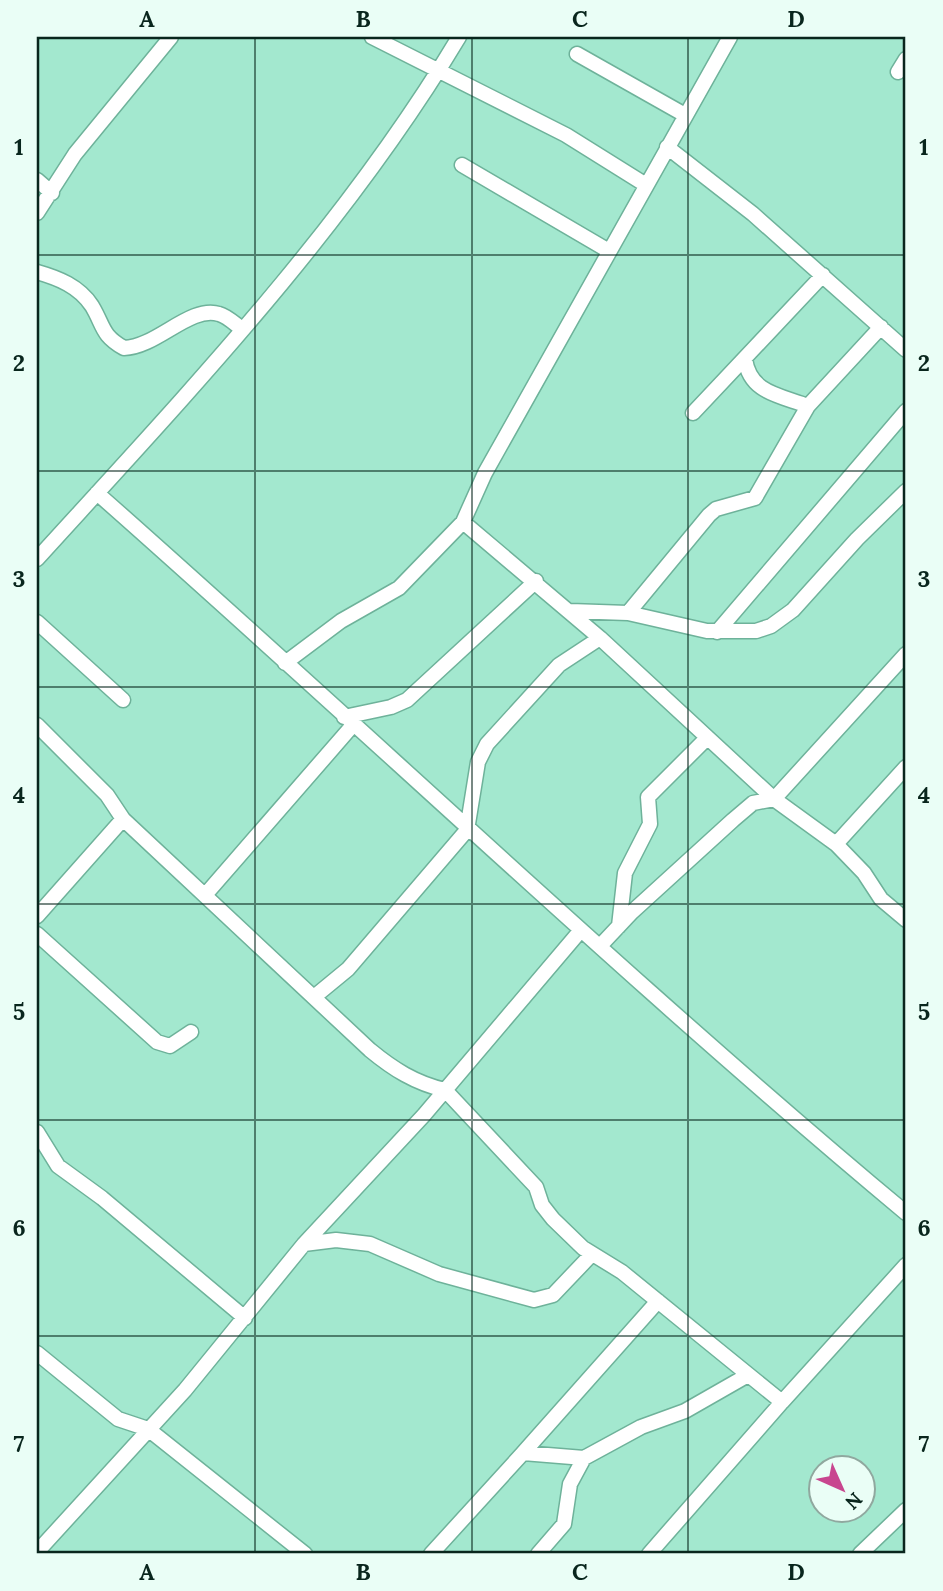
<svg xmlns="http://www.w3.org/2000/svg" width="943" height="1591" viewBox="0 0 943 1591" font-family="Lora,serif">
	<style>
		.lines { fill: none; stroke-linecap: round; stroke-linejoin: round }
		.street-casing { stroke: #6eb29a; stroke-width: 17 }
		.street { stroke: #fff; stroke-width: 14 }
		.grid { fill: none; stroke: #09261d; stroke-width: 2; stroke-opacity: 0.55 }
		.neatline { fill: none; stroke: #09261d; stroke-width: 2.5 }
		.grid-label { font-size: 23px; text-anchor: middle; font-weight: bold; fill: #09261d }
	</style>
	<rect width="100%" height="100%" fill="#a3e8cf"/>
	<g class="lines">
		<defs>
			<path id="street" d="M372,37L566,135L646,185
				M577,54L685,115
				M898,72L906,59
				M667,147L753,214L906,350
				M462,165L609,251
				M37,180L52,193
				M37,213L75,154L171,37
				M37,272C58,278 79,286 92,306C104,326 101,335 124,348C157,347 190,305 219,314C227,316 235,324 242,329
				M745,359C750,393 779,395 808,406
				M693,413L823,275
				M97,493C368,732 629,982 906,1213
				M463,522L600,638L774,799L836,844L864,873L881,899L906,920
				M37,559C187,394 344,229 459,37
				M570,611L628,613L707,631H756L771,626L793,610L857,539L906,491
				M628,613L709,515L716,509L755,498L808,406L881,327
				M37,622L123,700
				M717,632L906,411
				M285,663L341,621L399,588L463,522L485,473L730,37
				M344,717L391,707L407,700L536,581
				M37,725L107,795L123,819
				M836,844L906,767
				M206,894L353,725
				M37,916L123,819L370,1050C393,1069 415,1083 445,1090L536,1187L542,1205L553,1219L583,1248L622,1272L782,1402L906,1265
				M619,926L625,873L650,824L648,797L707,738
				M37,934L157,1042L170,1046L191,1032
				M600,946L632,912L733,820L753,803L774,799L906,654
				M314,997L348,969L467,830L478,762L487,744L559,665L600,638
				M37,1132L58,1166L102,1198L245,1318
				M304,1244L336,1240L370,1244L439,1274L534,1300L553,1295L592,1254
				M37,1353L118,1419L148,1429L305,1554
				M523,1453L658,1301
				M37,1552L185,1390L304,1244L424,1115L581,930
				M431,1554L523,1453L584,1458L641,1427L685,1411L748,1375
				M538,1554L564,1524L570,1484L584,1458
				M649,1554L782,1402
				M860,1554L906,1510"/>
		</defs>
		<use href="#street" class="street-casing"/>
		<use href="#street" class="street"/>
	</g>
	<path class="grid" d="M255,37V1554M472,37V1554M688,37V1554M37,255H906M37,471H906M37,687H906M37,904H906M37,1120H906M37,1336H906"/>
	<rect width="943" height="1591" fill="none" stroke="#eafef6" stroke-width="77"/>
	<g transform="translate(842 1489) rotate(135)"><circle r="33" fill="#eafef6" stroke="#90a89f" stroke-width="2"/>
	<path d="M0-5L12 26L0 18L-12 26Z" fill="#c8468f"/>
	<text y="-10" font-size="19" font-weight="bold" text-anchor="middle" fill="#09261d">N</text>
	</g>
	<rect x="38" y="38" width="866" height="1514" class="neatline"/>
	<g class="grid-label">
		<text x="147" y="27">A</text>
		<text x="363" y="27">B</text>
		<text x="580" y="27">C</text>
		<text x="796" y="27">D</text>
		<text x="19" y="155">1</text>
		<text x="924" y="155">1</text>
		<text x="19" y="371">2</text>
		<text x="924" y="371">2</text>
		<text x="19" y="587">3</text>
		<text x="924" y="587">3</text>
		<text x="19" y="803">4</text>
		<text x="924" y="803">4</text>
		<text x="19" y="1020">5</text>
		<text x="924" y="1020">5</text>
		<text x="19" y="1236">6</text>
		<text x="924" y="1236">6</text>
		<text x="19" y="1452">7</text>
		<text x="924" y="1452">7</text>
		<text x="147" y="1580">A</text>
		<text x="363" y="1580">B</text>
		<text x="580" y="1580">C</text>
		<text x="796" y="1580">D</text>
	</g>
</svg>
